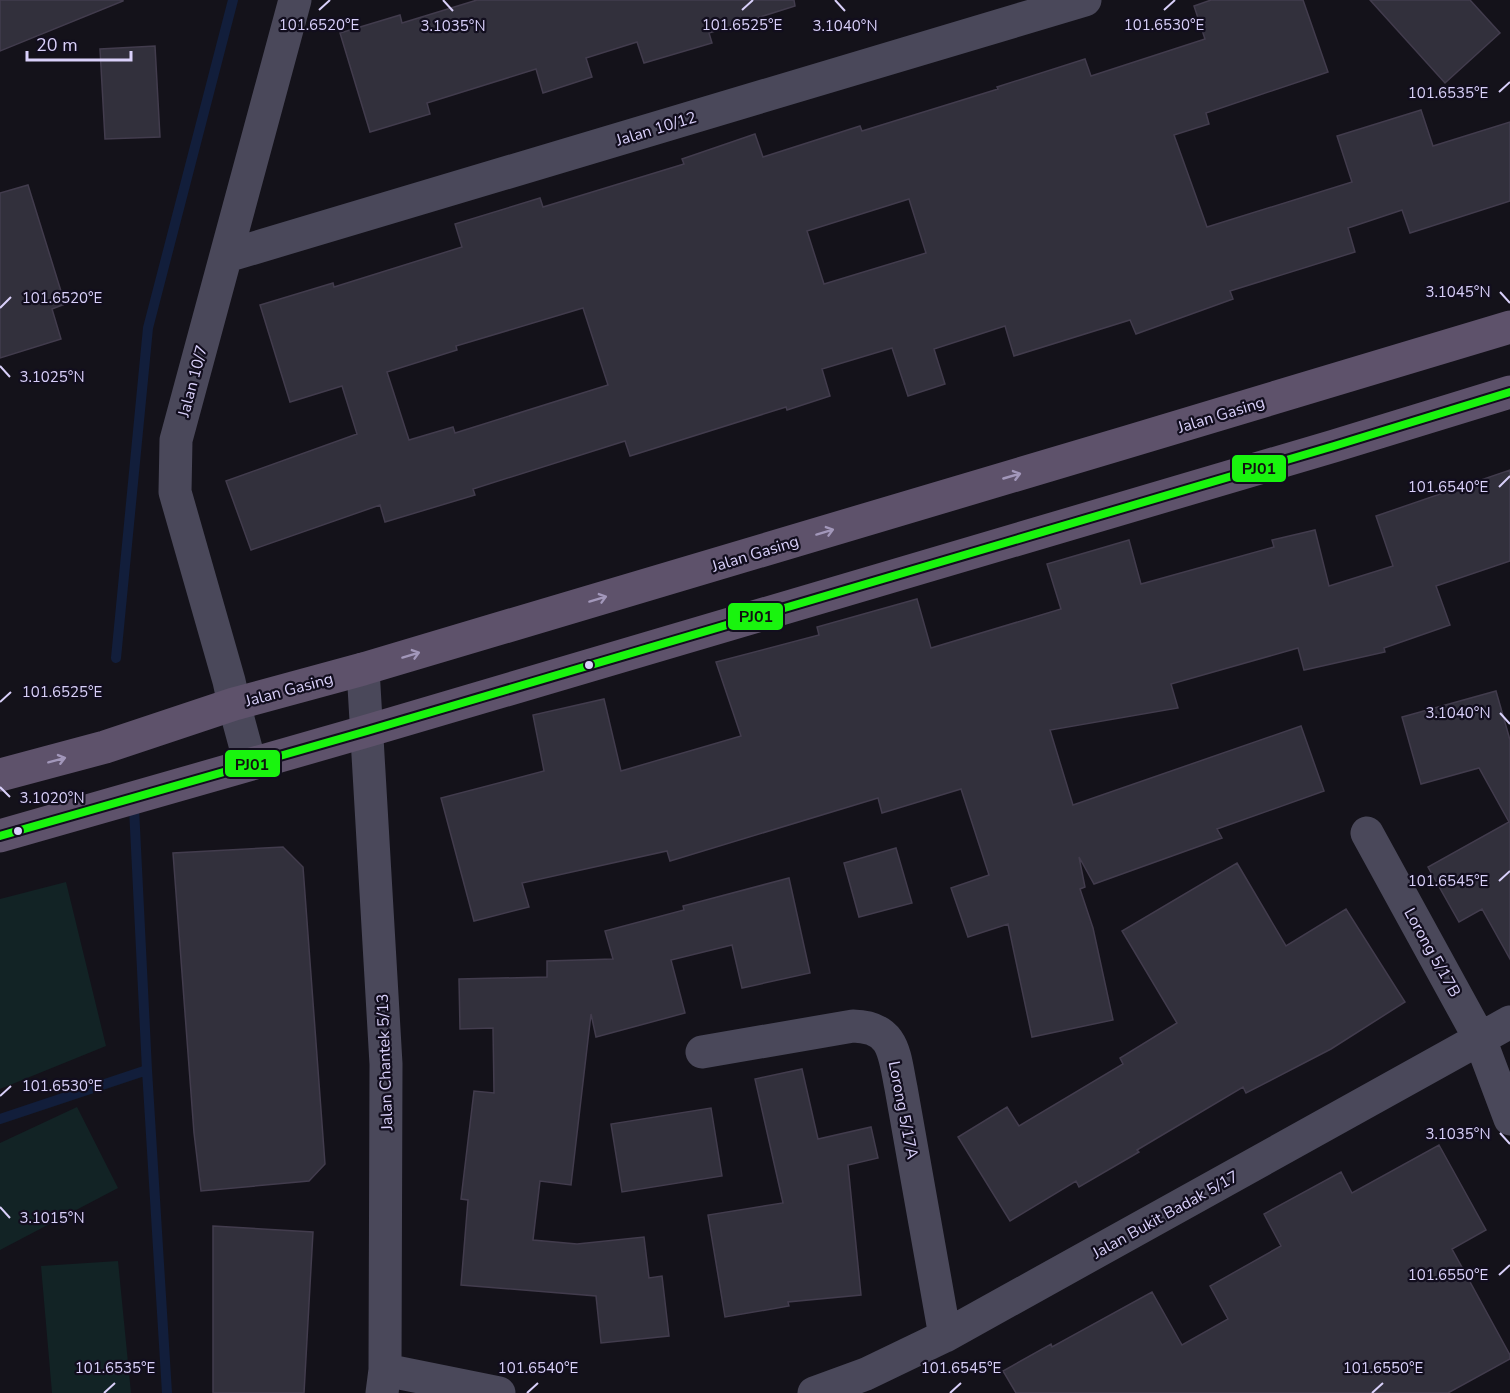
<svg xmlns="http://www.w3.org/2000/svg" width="1510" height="1393" viewBox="0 0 1510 1393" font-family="'Nunito Sans',sans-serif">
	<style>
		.green { fill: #122325 }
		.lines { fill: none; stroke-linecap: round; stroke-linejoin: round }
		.stream { stroke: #121e3b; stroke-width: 10 }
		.building { fill: #32303c; stroke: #423c4d; stroke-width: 1.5; fill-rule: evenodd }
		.street { stroke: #4a485a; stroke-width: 33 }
		.primary { stroke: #5e526b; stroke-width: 33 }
		.bus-1-casing { stroke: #120e1e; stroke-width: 12 }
		.bus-1 { stroke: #19f40e; stroke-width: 8 }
		.oneway { stroke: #a297ba }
		.ticks { fill: none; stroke: #d9d0fa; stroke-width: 2 }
		.bus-dot { fill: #d9d0fa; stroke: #120e1e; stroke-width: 2 }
		.labels { text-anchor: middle; stroke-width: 4.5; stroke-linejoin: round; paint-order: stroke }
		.street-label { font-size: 16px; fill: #d9d0fa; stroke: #120e1e }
		.ticks-label { font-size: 15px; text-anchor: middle; fill: #d9d0fa; stroke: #120e1e; stroke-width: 4.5; stroke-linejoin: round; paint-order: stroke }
		.line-badge { stroke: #120e1e; stroke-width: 2 }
		.pale-badge-label { font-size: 16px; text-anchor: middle; font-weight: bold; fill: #111 }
	</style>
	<rect width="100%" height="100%" fill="#14121a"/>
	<path class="green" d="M66,882L106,1046L0,1089V899Z
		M77,1107L118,1188L0,1250V1143Z
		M118,1261L131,1393H52L41,1266Z"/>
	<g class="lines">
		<path class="stream" d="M116,658L148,328L233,0
			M134,808L147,1070L167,1393
			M0,1119L147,1070"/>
	</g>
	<path class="building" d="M0,0H123V1L0,51Z
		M477,0H794L795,6L709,33L712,43L644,63L637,42L586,58L592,77L543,93L536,69L427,103L430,114L370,132L340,33L400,15L402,23Z
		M1211,0H1303L1328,72L1206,113L1209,124L1174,135L1207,227L1352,182L1337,136L1421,110L1433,146L1510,122V201L1410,233L1402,210L1348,228L1355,252L1230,291L1233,299L1136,334L1130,320L1014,356L1005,326L934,349L945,384L908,396L892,348L822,369L830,396L787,410L786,407L630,456L625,441L473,489L475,495L385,522L380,505L251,550L226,481L357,434L342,386L290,402L260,305L333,283L334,287L462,247L455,224L540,198L543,207L684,164L682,159L755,134L763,157L860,126L862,131L998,89L997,87L1085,59L1091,76L1205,39L1194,6ZM909,199L926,253L824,284L807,231ZM583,308L608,385L455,433L453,427L409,440L387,372L457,350L456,346Z
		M1370,0H1470L1500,33L1445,83Z
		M155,46L160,137L105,139L100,49Z
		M28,185L65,304L52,309L61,339L0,358V193Z
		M1510,470V561L1436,586L1450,625L1384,648L1385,652L1304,670L1298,648L1171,684L1178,708L1050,730L1073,805L1301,726L1324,791L1217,829L1222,838L1094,884L1079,857L1085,887L1080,889L1093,928L1113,1020L1032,1037L1008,924L968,937L951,888L989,875L961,789L882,813L878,798L670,861L667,851L522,883L529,907L474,921L441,798L544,771L533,715L604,699L621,771L741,736L716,662L819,635L817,627L917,599L931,648L1061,609L1047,564L1129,540L1141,584L1274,547L1272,540L1315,530L1329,586L1393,566L1376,516Z
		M1496,691L1510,740V959L1482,909L1459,922L1428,867L1509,822L1479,768L1421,784L1402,717Z
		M283,847L303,867L325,1164L309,1181L201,1191L194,1133L173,853Z
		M896,848L912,903L859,917L844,863Z
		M1237,863L1286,946L1346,909L1405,1002L1331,1049L1246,1093L1243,1087L1137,1150L1139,1152L1079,1187L1076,1181L1010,1221L958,1137L1007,1107L1019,1126L1123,1064L1120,1058L1177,1023L1122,931Z
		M789,878L810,973L742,988L732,945L671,960L685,1013L596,1037L591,1014L571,1185L540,1181L533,1240L577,1244L644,1237L649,1278L662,1276L669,1336L601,1343L596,1296L461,1285L468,1200L461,1199L474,1091L494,1093L493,1028L460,1029L459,979L547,977V961L613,959L605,931L684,910L683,906Z
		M802,1069L818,1139L871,1127L878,1158L848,1165L861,1295L788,1302L789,1306L725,1317L708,1215L783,1203L755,1079Z
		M711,1108L722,1176L622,1192L611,1124Z
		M1439,1145L1486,1230L1452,1249L1510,1355V1359L1448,1393H1016L1003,1371L1051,1344L1052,1347L1152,1292L1182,1345L1228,1319L1210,1286L1281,1246L1264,1214L1341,1172L1352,1193Z
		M213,1226L313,1232L304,1393H213Z"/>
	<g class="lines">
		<path class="street" d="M227,256L1085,0
			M363,669L386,1064L385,1370L382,1393
			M250,763L234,704L229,681L175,492L176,440L295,0
			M1367,833L1480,1039L1510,1119
			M702,1052L853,1026C895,1027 894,1054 901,1088L945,1336
			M385,1370L499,1393
			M814,1393L866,1374L945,1336L1510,1022"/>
		<path class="primary" d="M0,775L105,747L234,704L363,669L1127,442L1510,327
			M0,836L367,731L1334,446L1510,392"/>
		<defs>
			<path id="bus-1" d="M0,836L367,731L1334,446L1510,392"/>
		</defs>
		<use href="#bus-1" class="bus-1-casing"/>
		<use href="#bus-1" class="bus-1"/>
	</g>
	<defs><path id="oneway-shaft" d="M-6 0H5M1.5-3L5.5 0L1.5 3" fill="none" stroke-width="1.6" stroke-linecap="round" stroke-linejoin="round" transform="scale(1.5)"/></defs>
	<g class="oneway">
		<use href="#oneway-shaft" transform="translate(1012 476) rotate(-16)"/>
		<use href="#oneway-shaft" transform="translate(825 532) rotate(-17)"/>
		<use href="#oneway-shaft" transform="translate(598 599) rotate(-17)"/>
		<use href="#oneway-shaft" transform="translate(411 655) rotate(-17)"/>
		<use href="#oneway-shaft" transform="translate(57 760) rotate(-15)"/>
	</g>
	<path class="ticks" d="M443,0L453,11M835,0L845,11M319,10L330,0M742,10L753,0M1164,10L1175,0M1499,92L1510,82M1500,292L1510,303M0,308L11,297M0,366L10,377M1499,487L1510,476M0,702L11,692M1500,713L1510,724M0,787L10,797M1499,881L1510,871M0,1096L11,1086M1500,1133L1510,1144M0,1207L10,1218M1499,1275L1510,1265M104,1393L115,1383M527,1393L538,1383M950,1393L961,1383M1372,1393L1383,1383"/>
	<g class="bus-dot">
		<circle cx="589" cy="665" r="5"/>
		<circle cx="18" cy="831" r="5"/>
	</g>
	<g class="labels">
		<g class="street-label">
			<text transform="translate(656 128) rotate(-17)" y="6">Jalan 10/12</text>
			<text transform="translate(192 381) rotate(-75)" y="6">Jalan 10/7</text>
			<text transform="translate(1221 414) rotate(-17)" y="6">Jalan Gasing</text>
			<text transform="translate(755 553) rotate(-17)" y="6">Jalan Gasing</text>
			<text transform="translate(289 689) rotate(-15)" y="6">Jalan Gasing</text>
			<text transform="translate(1433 952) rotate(61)" y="6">Lorong 5/17B</text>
			<text transform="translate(384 1062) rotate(-92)" y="6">Jalan Chantek 5/13</text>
			<text transform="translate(904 1110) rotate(79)" y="6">Lorong 5/17A</text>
			<text transform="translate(1165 1214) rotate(-29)" y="6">Jalan Bukit Badak 5/17</text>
		</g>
	</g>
	<g class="ticks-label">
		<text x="319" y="30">101.6520°E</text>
		<text x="742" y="30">101.6525°E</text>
		<text x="1164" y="30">101.6530°E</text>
		<text x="453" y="31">3.1035°N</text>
		<text x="845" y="31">3.1040°N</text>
		<text x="1448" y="98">101.6535°E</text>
		<text x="1458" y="297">3.1045°N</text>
		<text x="62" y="303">101.6520°E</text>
		<text x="52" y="382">3.1025°N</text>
		<text x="1448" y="492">101.6540°E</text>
		<text x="62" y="697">101.6525°E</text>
		<text x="1458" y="718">3.1040°N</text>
		<text x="52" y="803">3.1020°N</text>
		<text x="1448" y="886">101.6545°E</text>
		<text x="62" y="1091">101.6530°E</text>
		<text x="1458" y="1139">3.1035°N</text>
		<text x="52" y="1223">3.1015°N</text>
		<text x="1448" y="1280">101.6550°E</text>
		<text x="115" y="1373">101.6535°E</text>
		<text x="538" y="1373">101.6540°E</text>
		<text x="961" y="1373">101.6545°E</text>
		<text x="1383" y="1373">101.6550°E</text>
	</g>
	<g class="line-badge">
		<rect x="1231" y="454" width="56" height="29" rx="6" fill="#19f40e"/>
		<rect x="727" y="602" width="57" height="29" rx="6" fill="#19f40e"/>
		<rect x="224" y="749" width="57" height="29" rx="6" fill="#19f40e"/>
	</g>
	<g class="pale-badge-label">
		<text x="1259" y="474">PJ01</text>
		<text x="756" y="622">PJ01</text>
		<text x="252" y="770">PJ01</text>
	</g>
	<path d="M27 51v9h104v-9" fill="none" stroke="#d9d0fa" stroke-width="3"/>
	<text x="36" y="51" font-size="18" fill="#d9d0fa" stroke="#120e1e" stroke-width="4.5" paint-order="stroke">20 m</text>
</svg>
